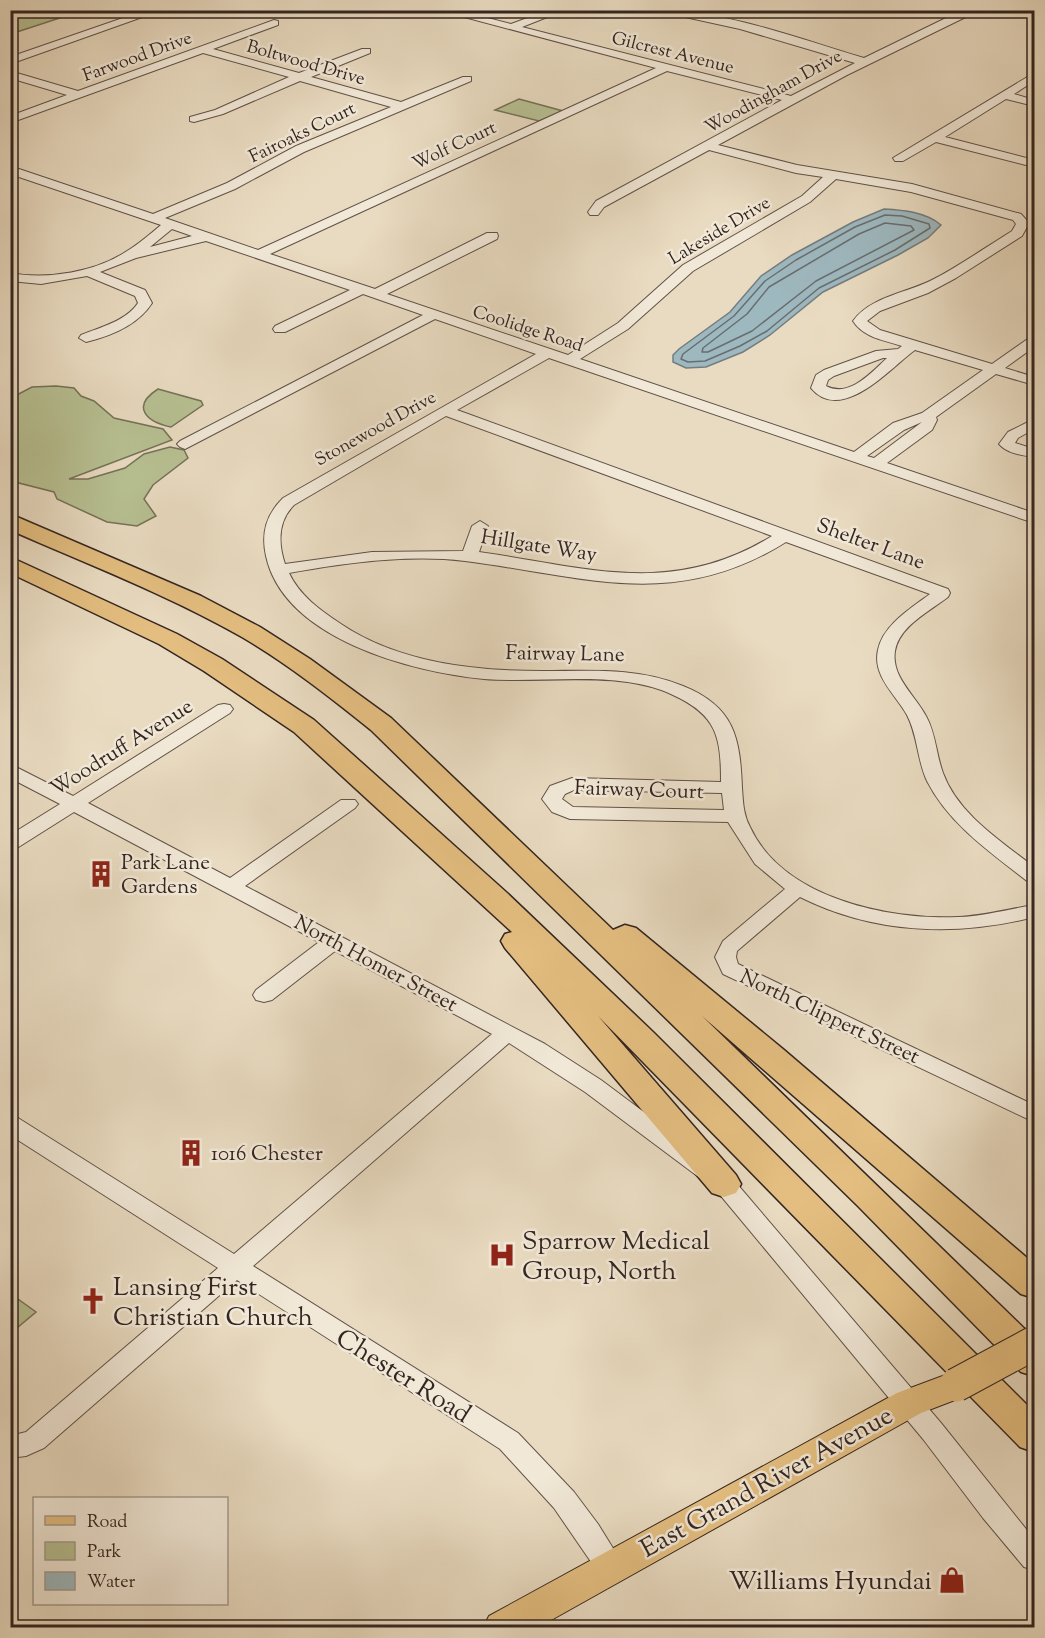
<svg xmlns="http://www.w3.org/2000/svg" width="1045" height="1638" viewBox="0 0 1045 1638" font-family="'Sorts Mill Goudy',serif">
	<style>
		.green { fill: #b7c092; stroke: #757259; stroke-width: 1.5 }
		.water { fill: #9eb8bf; stroke: #737d7f; stroke-width: 1.5 }
		.lines { fill: none; stroke-linecap: round; stroke-linejoin: round }
		.shore { stroke: #686e70; stroke-width: 1.5 }
		.minor-casing { stroke: #605248; stroke-width: 2 }
		.major-casing { stroke: #332520; stroke-width: 2 }
		.highway-casing { stroke: #332520; stroke-width: 3 }
		.minor { fill: #f1e8d7; fill-rule: evenodd }
		.major { fill: #e4be80; fill-rule: evenodd }
		.highway { fill: #e4be80; fill-rule: evenodd }
		.major-bridge-casing { stroke: #332520; stroke-width: 35; stroke-linecap: butt }
		.major-bridge { stroke: #e4be80; stroke-width: 33 }
		.labels { text-anchor: middle; stroke-width: 5; stroke-linejoin: round; paint-order: stroke }
		.far-street-label { font-size: 18px; fill: #332520; stroke: #f1e8d7 }
		.street-label { font-size: 21px; fill: #332520; stroke: #f1e8d7 }
		.poi-label { font-size: 21px; fill: #332520; stroke: #f1e8d7; text-anchor: start }
		.near-poi-label { font-size: 26px; fill: #332520; stroke: #f1e8d7; text-anchor: start }
		.near-street-label { font-size: 26px; fill: #332520; stroke: #f1e8d7 }
	</style>
	<rect width="100%" height="100%" fill="#e9dbc1"/>
	<filter id="stains"><feTurbulence type="fractalNoise" baseFrequency=".00333" numOctaves="4"/><feColorMatrix values="0 0 0 0 .2 0 0 0 0 .09 0 0 0 0 .02 0 0 0 .5 -.17"/></filter>
	<radialGradient id="worn" r=".72"><stop offset=".6" stop-color="#630" stop-opacity="0"/><stop offset="1" stop-color="#630" stop-opacity=".3"/></radialGradient>
	<path class="green" d="M10,11L11,10L81,11L14,33L11,32Z
		M519,99L563,111L539,121L495,110Z
		M56,386L74,388L81,396L94,401L114,418L163,429L172,440L69,479H88L125,468L144,454L170,447L184,450L188,458L153,485L144,499L156,516L137,526L107,522L57,499L54,492L15,482L11,473V398L32,387Z
		M158,389L201,401L203,405L171,427C147,422 130,407 158,389Z
		M11,1294L36,1312L11,1333Z"/>
	<path class="water" d="M884,209C903,210 926,212 941,225L928,238L898,255L823,292L770,335L743,352L706,367L686,368L673,362V355L679,349L730,312L761,276L792,255L853,222Z"/>
	<g class="lines">
		<path class="shore" d="M885,215L902,216L929,224L930,228L895,250L819,288L767,331L740,346L705,361L688,362L681,359L683,354L734,316L765,281L796,260L855,227Z
			M885,223L911,226L914,230L816,281L752,331L708,352H702L703,348L747,314L769,287L859,234Z"/>
		<defs>
			<path id="minor" d="M146,10H162L10,64V57Z
				M438,10H457L511,24L549,10H565L522,27L791,96L855,63L740,29L653,10C725,10 796,38 864,58L946,18L914,10H939L956,14L964,10H980L847,75L718,145L797,165L912,184L1021,214L1029,223L1022,236L956,278L928,293L880,311L867,321L880,330L992,364L1029,338L1034,337V347L1005,368L1034,377V385L996,374L936,417L937,420L932,430L887,463L1034,513V523L549,358L457,410L948,589L950,593L948,597C930,611 899,626 895,651C891,677 915,695 926,716C936,734 936,754 943,773C958,814 1001,841 1034,867V883L1027,881C990,852 949,824 927,781C917,760 918,736 907,715C896,695 872,676 878,650C883,625 910,609 930,594L786,542C674,612 584,576 465,561C408,554 345,563 289,573C300,596 320,610 341,624C399,663 475,671 543,671C591,671 638,667 683,686C735,707 740,738 742,788C743,801 743,814 750,827C783,898 887,920 958,917C984,916 1009,909 1034,905V917C956,937 874,934 800,897L737,951L736,957L738,964L1034,1105V1122L723,974L715,957L723,941L785,889L755,864L728,822L570,819L552,812L542,799L550,786L572,778L721,782C721,737 717,715 673,695C618,669 543,684 484,679C412,672 284,639 266,556C261,533 266,515 283,498L536,354L435,319L185,449L180,447L177,444L180,441L423,315L363,294L285,332H275L273,329L275,326L350,290L206,241L136,258L100,272L145,290L152,303C138,325 111,336 86,342L79,338L81,335C101,327 126,321 138,303L135,296L87,276L41,284L10,281V273C47,280 96,272 127,251C139,244 150,234 161,225L10,174V166L153,214L227,183L296,146L391,107L300,81L223,114L194,122L190,121V117L215,110L289,77L203,53L10,123V116L67,95L10,78V71L78,91L274,20L278,21V25L213,49L299,73L362,49H370V53L311,77L401,102L463,77H471V81L304,152L235,189L165,218L258,250L656,68ZM667,71L782,100L596,201L588,212L590,215H598L604,207L709,150L796,173L823,177L802,196L683,265L618,323L568,355L387,294L497,239L498,236L497,233H487L375,289L270,254ZM836,179L911,192L1013,220L1016,224L1012,231C986,247 961,265 934,279C908,293 871,296 853,321C864,338 884,340 902,346L898,349L876,351L824,370L816,375L811,388C842,425 891,367 915,350L983,370L922,413L893,423L854,452L580,359L628,329L693,271L810,202ZM172,229L192,236L150,247ZM883,358H887C871,373 849,398 826,386L828,380L834,376ZM446,416L772,536C672,598 586,567 479,552L488,526L480,521L472,526L463,551L372,552L285,564C278,543 278,521 294,505ZM922,422L874,458L867,456L904,430ZM574,790L722,793L724,810L573,807L562,799L565,794Z
				M1034,73V81L1014,94L1034,100V106L1006,99L945,137L1034,160V167L936,142L903,161H895L893,158Z
				M1034,419V429L1018,438L1015,443L1034,449V457C1022,455 1008,454 999,444L1008,432Z
				M224,704L230,705L233,709L230,713L88,803L230,878L341,800H355L358,804L355,808L245,886L545,1044L601,1080L732,1178L941,1423L1034,1539V1570L1024,1567L983,1518L923,1439L716,1190L585,1092L509,1043L253,1266L518,1433L574,1492L598,1524L624,1566L620,1575L610,1578L600,1575L554,1508L500,1449L237,1280L44,1448L26,1456L10,1458V1436L26,1432L218,1268L10,1135V1116L18,1118L234,1254L492,1034L335,951L272,1000L264,1002L256,1000L253,995L256,990L319,942L74,812L17,848L10,850V835L60,804L10,778V764L73,796L218,705Z"/>
			<path id="major" d="M956,1371L968,1375L973,1385L968,1395L921,1413L537,1628H483L489,1616L897,1393Z"/>
			<path id="highway" d="M10,514L201,596L260,627L310,659L391,718L613,930L625,925L636,928L784,1050L1034,1264V1298L1021,1294L702,1016L1034,1338V1376L1021,1372L858,1206L371,730C330,697 288,664 242,637C168,595 88,564 10,530Z
				M10,557L177,634L222,659L314,720L506,892L653,1032L1034,1412V1452L1020,1447L598,1016L736,1175L741,1184L736,1193L724,1197L712,1193L505,948L501,941L505,934L512,932L294,732L204,671L159,644L10,573Z"/>
		</defs>
		<use href="#minor" class="minor-casing"/>
		<use href="#major" class="major-casing"/>
		<use href="#highway" class="highway-casing"/>
		<use href="#minor" class="minor"/>
		<use href="#major" class="major"/>
		<use href="#highway" class="highway"/>
		<defs>
			<path id="major-bridge" d="M956,1385L1034,1343"/>
		</defs>
		<use href="#major-bridge" class="major-bridge-casing"/>
		<use href="#major-bridge" class="major-bridge"/>
	</g>
	<defs>
		<symbol id="building-bare" viewBox="-9 -9 18 18"><path d="M-4-6H4V6H1V3H-1V6H-4ZM-2.5-4.3h1.7v1.8h-1.7ZM.8-4.3h1.7v1.8H.8ZM-2.5-1h1.7V.8h-1.7ZM.8-1h1.7V.8H.8Z" fill="#8f2418" stroke="#f1e8d7" stroke-width="2.5" paint-order="stroke"/></symbol>
		<symbol id="hospital-bare" viewBox="-9 -9 18 18"><path d="M-5-5h3v3.5h4V-5h3V5h-3V1.5h-4V5h-3Z" fill="#8f2418" stroke="#f1e8d7" stroke-width="2.5" paint-order="stroke"/></symbol>
		<symbol id="church-bare" viewBox="-9 -9 18 18"><path d="M-1.2-6h2.4v3.5h3.3v2.4h-3.3V6h-2.4V-.1h-3.3v-2.4h3.3Z" fill="#8f2418" stroke="#f1e8d7" stroke-width="2.5" paint-order="stroke"/></symbol>
		<symbol id="shop-bare" viewBox="-9 -9 18 18"><path d="M-5-2.5h2.3a2.7 3.5 0 0 1 5.4 0H5L5.5 6h-11ZM-1.5-2.5h3a1.5 2.3 0 0 0-3 0Z" fill="#8f2418" stroke="#f1e8d7" stroke-width="2.5" paint-order="stroke"/></symbol>
	</defs>
	<g fill-rule="evenodd">
		<use href="#building-bare" x="82" y="855" width="38" height="38"/>
		<use href="#building-bare" x="172" y="1134" width="38" height="38"/>
		<use href="#hospital-bare" x="483" y="1236" width="38" height="38"/>
		<use href="#church-bare" x="74" y="1282" width="38" height="38"/>
		<use href="#shop-bare" x="933" y="1561" width="38" height="38"/>
	</g>
	<g class="labels">
		<g class="far-street-label">
			<text transform="translate(673 52) rotate(14)" y="6">Gilcrest Avenue</text>
			<text transform="translate(137 56) rotate(-20)" y="6">Farwood Drive</text>
			<text transform="translate(306 62) rotate(16)" y="6">Boltwood Drive</text>
			<text transform="translate(773 91) rotate(-29)" y="6">Woodingham Drive</text>
			<text transform="translate(302 132) rotate(-26)" y="6">Fairoaks Court</text>
			<text transform="translate(454 145) rotate(-25)" y="6">Wolf Court</text>
			<text transform="translate(719 230) rotate(-31)" y="6">Lakeside Drive</text>
			<text transform="translate(528 328) rotate(18)" y="6">Coolidge Road</text>
			<text transform="translate(375 428) rotate(-29)" y="6">Stonewood Drive</text>
		</g>
		<g class="street-label">
			<text transform="translate(871 543) rotate(20)" y="7">Shelter Lane</text>
			<text transform="translate(539 545) rotate(9)" y="7">Hillgate Way</text>
			<text transform="translate(565 653) rotate(1)" y="7">Fairway Lane</text>
			<text transform="translate(121 747) rotate(-32)" y="7">Woodruff Avenue</text>
			<text transform="translate(639 789) rotate(2)" y="7">Fairway Court</text>
			<text transform="translate(376 963) rotate(28)" y="7">North Homer Street</text>
			<text transform="translate(830 1016) rotate(25)" y="7">North Clippert Street</text>
		</g>
		<g class="poi-label">
			<text x="121" y="869">Park Lane<tspan x="121" dy="24">Gardens</tspan></text>
			<text x="211" y="1160">1016 Chester</text>
		</g>
		<g class="near-poi-label">
			<text x="522" y="1249">Sparrow Medical<tspan x="522" dy="30">Group, North</tspan></text>
			<text x="113" y="1295">Lansing First<tspan x="113" dy="30">Christian Church</tspan></text>
			<text x="932" y="1589" text-anchor="end">Williams Hyundai</text>
		</g>
		<g class="near-street-label">
			<text transform="translate(404 1375) rotate(32)" y="9">Chester Road</text>
			<text transform="translate(766 1481) rotate(-29)" y="9">East Grand River Avenue</text>
		</g>
	</g>
	<rect width="1045" height="1638" fill="none" stroke="#e9dbc1" stroke-width="36"/>
	<rect x="12" y="12" width="1021" height="1614" fill="none" stroke="#332520" stroke-width="3"/>
	<rect x="18" y="18" width="1009" height="1602" fill="none" stroke="#332520" stroke-width="1.5"/>
	<rect x="33" y="1497" width="195" height="108" fill="#f1e8d7" stroke="#a59a8e" stroke-width="1.5"/>
	<rect x="45" y="1516" width="30" height="9" fill="#e4be80" stroke="#a59a8e" stroke-width="1.5"/>
	<text x="87" y="1527" font-size="18" fill="#332520">Road</text>
	<rect x="45" y="1542" width="30" height="18" fill="#b7c092" stroke="#a59a8e" stroke-width="1.5"/>
	<text x="87" y="1557" font-size="18" fill="#332520">Park</text>
	<rect x="45" y="1572" width="30" height="18" fill="#9eb8bf" stroke="#a59a8e" stroke-width="1.5"/>
	<text x="87" y="1587" font-size="18" fill="#332520">Water</text>
	<rect width="100%" height="100%" filter="url(#stains)"/>
	<rect width="100%" height="100%" fill="url(#worn)"/>
</svg>
